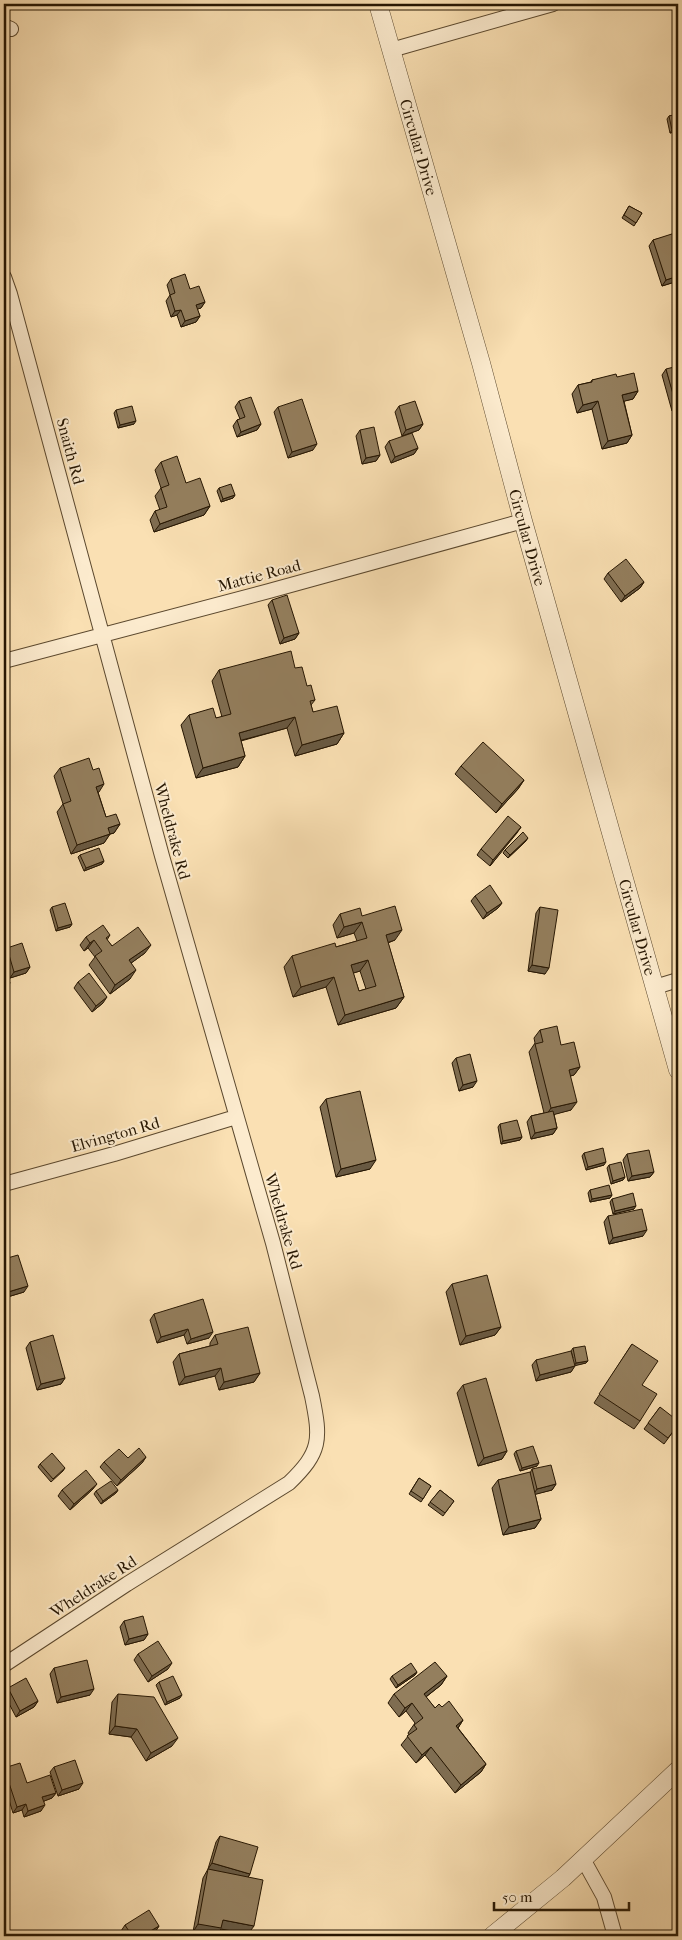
<svg xmlns="http://www.w3.org/2000/svg" width="682" height="1940" viewBox="0 0 682 1940" font-family="'IM FELL French Canon',serif">
	<style>
		.lines { fill: none; stroke-linecap: round; stroke-linejoin: round }
		.minor-casing { stroke: #5b482e; stroke-width: 16 }
		.tertiary-casing { stroke: #5b482e; stroke-width: 19 }
		.minor { stroke: #fcebce; stroke-width: 14 }
		.tertiary { stroke: #fcebce; stroke-width: 18 }
		.wall { fill: #7f6d51; stroke: #261602; fill-rule: evenodd }
		.shaded-wall { fill: #685942; stroke: #261602 }
		.building { fill: #947f5e; stroke: #261602; fill-rule: evenodd }
		.labels { text-anchor: middle; stroke-width: 4; stroke-linejoin: round; paint-order: stroke }
		.street-label { font-size: 16px; fill: #261602; stroke: #fcebce }
	</style>
	<rect width="100%" height="100%" fill="#fae0b3"/>
	<filter id="stains"><feTurbulence type="fractalNoise" baseFrequency=".004" numOctaves="4"/><feColorMatrix values="0 0 0 0 .2 0 0 0 0 .09 0 0 0 0 .02 0 0 0 .5 -.17"/></filter>
	<radialGradient id="worn" r=".72"><stop offset=".6" stop-color="#630" stop-opacity="0"/><stop offset="1" stop-color="#630" stop-opacity=".3"/></radialGradient>
	<g class="lines">
		<defs>
			<path id="minor" d="M4,26L11,29
				M391,50L553,4
				M4,277L10,294L162,856L273,1243L312,1396C321,1440 321,1452 289,1483L127,1584L4,1665
				M4,661L269,591L523,521
				M655,987L678,980
				M4,1184L114,1154L236,1117
				M583,1859L604,1897L615,1936"/>
			<g id="tertiary">
				<path id="s1" d="M378,4L481,363L523,521L678,1070"/>
				<path d="M492,1936L563,1878L678,1770"/>
			</g>
		</defs>
		<use href="#minor" class="minor-casing"/>
		<use href="#tertiary" class="tertiary-casing"/>
		<use href="#minor" class="minor"/>
		<use href="#tertiary" class="tertiary"/>
	</g>
	<path class="wall" d="M678,114V131L670,133L667,119L669,116Z
		M629,206L642,213L634,226L622,218Z
		M678,234V281L662,286L649,246L653,240Z
		M171,279L190,289L205,302L201,308L197,309L200,316L196,322L181,327L177,315L171,317L166,301L170,295L167,285Z
		M666,369L678,409L672,411L662,375Z
		M617,377L638,391L633,399L624,401L632,435L627,443L602,449L592,409L577,413L572,394L578,385L591,382L592,380Z
		M239,401L261,424L257,430L237,437L233,426L237,420L240,419L235,407Z
		M399,406L423,424L419,430L402,436L395,412Z
		M278,407L313,450L288,458L274,412Z
		M116,410L134,424L118,428L114,413Z
		M360,430L380,455L376,461L362,464L356,436Z
		M389,441L418,448L414,454L391,463L385,447Z
		M161,462L186,483L210,506L204,515L154,532L150,520L155,511L160,510L155,496L161,488L155,470Z
		M219,488L235,495L233,498L221,502L217,491Z
		M608,573L644,582L640,588L621,602L604,579Z
		M272,600L299,633L295,639L280,644L268,605Z
		M295,668L315,700L311,705L313,712L344,733L337,744L295,756L287,728L241,741L245,756L238,767L196,778L181,725L189,715L216,718L222,717L212,681L219,670Z
		M461,766L524,780L518,789L496,813L455,774Z
		M60,768L99,792H98L106,817L120,824L114,833L110,834L104,843L71,854L57,812L63,804L54,776Z
		M521,827L490,866L477,855L481,849Z
		M526,841L508,858L503,853L505,850Z
		M80,855L104,861L102,864L84,871L78,857Z
		M475,896L502,903L498,908L483,919L471,901Z
		M52,907L72,924L70,927L56,931L50,910Z
		M540,907L545,974L528,971L536,913Z
		M340,914L362,916L395,940L388,943L404,997L396,1008L338,1025L326,987L293,997L284,967L292,956L336,947L357,941L354,933L337,938L333,925ZM360,971L366,989L359,991L353,973Z
		M110,935L107,940L112,946L145,953L131,963L130,979L110,994L89,965L95,957L88,948L84,951L80,945L86,937Z
		M7,948L30,967L26,973L10,978L4,957V952Z
		M78,982L103,1003L92,1012L74,988Z
		M540,1030L561,1045L580,1067L574,1075L570,1076L571,1110L554,1114L557,1128L553,1134L531,1139L527,1122L531,1116L544,1113L529,1052L535,1043L534,1038Z
		M456,1058L473,1087L459,1091L452,1063Z
		M326,1099L370,1169L336,1177L320,1107Z
		M500,1124L522,1137L520,1140L501,1144L498,1127Z
		M584,1153L604,1165L586,1170L582,1156Z
		M627,1154L654,1172L650,1177L628,1181L623,1160Z
		M609,1165L625,1177L623,1180L611,1184L607,1168Z
		M590,1190L612,1195L610,1198L590,1202L588,1193Z
		M612,1199L634,1209L613,1214L610,1202Z
		M608,1216L643,1236L609,1244L604,1222Z
		M4,1259L24,1292L4,1298Z
		M452,1284L501,1327L495,1335L460,1345L446,1292Z
		M154,1314L209,1338L187,1344L184,1335L157,1343L150,1320Z
		M215,1335L260,1373L254,1382L219,1390L215,1376L179,1385L173,1362L179,1354L210,1346V1343Z
		M30,1342L65,1378L61,1384L37,1390L26,1348Z
		M632,1344L642,1385L640,1421L634,1429L594,1403Z
		M573,1348L586,1363L575,1365L571,1372L536,1381L532,1365L536,1360L573,1358L571,1351Z
		M463,1385L507,1451L502,1459L478,1466L457,1393Z
		M660,1407L678,1425L664,1444L644,1429Z
		M516,1451L537,1466L520,1471L514,1454Z
		M146,1457L142,1463L117,1486L100,1467L104,1462L128,1458Z
		M40,1464L65,1468L63,1471L51,1482L38,1467Z
		M532,1469L556,1484L552,1490L535,1494L541,1519L535,1528L503,1535L492,1488L498,1480L530,1473Z
		M419,1478L431,1486L421,1502L409,1494Z
		M93,1489L70,1510L58,1496L62,1490Z
		M118,1490L116,1493L101,1504L94,1494L96,1491Z
		M440,1490L454,1501L443,1516L428,1505Z
		M124,1621L148,1634L144,1640L125,1645L120,1627Z
		M138,1654L168,1669L148,1682L134,1660Z
		M54,1668L90,1695L57,1703L50,1674Z
		M417,1672L415,1675L396,1688L390,1679L392,1676Z
		M447,1676L441,1685L426,1697L435,1708L442,1707L463,1720L458,1728L486,1764L481,1772L455,1793L425,1755L416,1763L401,1745L409,1735L408,1733L415,1723L406,1711L399,1717L388,1703L394,1694Z
		M159,1682L180,1698L165,1705L156,1685Z
		M8,1688L38,1701L34,1707L16,1717L4,1694Z
		M118,1694L172,1746L146,1761L131,1737L109,1734L112,1702Z
		M54,1767L79,1789L58,1796L50,1772Z
		M4,1768L27,1783L56,1793L52,1798L44,1801L41,1811L24,1817L22,1810L13,1813L4,1784Z
		M220,1836L250,1874L248,1877V1934L221,1929L193,1932L203,1878L208,1869L212,1870L208,1869L216,1842Z
		M125,1925L159,1926L155,1932L148,1936H124L121,1931Z"/>
	<path class="shaded-wall" d="M678,128V131L670,133L672,130Z
		M678,276V281L662,286L666,280Z
		M205,302L201,308L192,311L196,305Z
		M181,310L177,315L171,317L175,311Z
		M200,316L196,322L181,327L185,321Z
		M638,391L633,399L617,403L622,395Z
		M598,401L592,409L577,413L583,405Z
		M676,405H678V409L672,411Z
		M136,421L134,424L118,428L120,425Z
		M261,424L257,430L237,437L241,432Z
		M423,424L419,430L402,436L406,430Z
		M632,435L627,443L602,449L608,441Z
		M317,444L313,450L288,458L292,452Z
		M418,448L414,454L391,463L395,457Z
		M380,455L376,461L362,464L366,458Z
		M235,495L233,498L221,502L223,499Z
		M210,506L204,515L154,532L160,524Z
		M644,582L640,588L621,602L625,596Z
		M299,633L295,639L280,644L284,638Z
		M295,717L287,728L231,743L239,733Z
		M344,733L337,744L295,756L302,745Z
		M245,756L238,767L196,778L203,768Z
		M524,780L518,789L496,813L502,804Z
		M104,784L99,792L90,795L96,787Z
		M120,824L114,833L102,836L108,828Z
		M521,827L517,833L490,866L493,860Z
		M110,834L104,843L71,854L77,845Z
		M528,838L526,841L508,858L510,855Z
		M104,861L102,864L84,871L86,868Z
		M502,903L498,908L483,919L487,913Z
		M362,922L354,933L337,938L344,927Z
		M72,924L70,927L56,931L58,928Z
		M402,930L395,940L378,946L386,935Z
		M94,940L88,948L84,951L90,943Z
		M151,945L145,953L123,969L129,960Z
		M368,960L360,971L344,976L351,965Z
		M532,965L549,968L545,974L528,971Z
		M30,967L26,973L10,978L14,972Z
		M136,970L130,979L110,994L115,985Z
		M334,977L326,987L293,997L301,987Z
		M10,983L6,989H4V985Z
		M107,997L103,1003L92,1012L96,1006Z
		M404,997L396,1008L338,1025L345,1015Z
		M580,1067L574,1075L563,1078L569,1070Z
		M477,1081L473,1087L459,1091L463,1085Z
		M577,1102L571,1110L545,1117L551,1108Z
		M557,1128L553,1134L531,1139L535,1133Z
		M522,1137L520,1140L501,1144L503,1141Z
		M376,1160L370,1169L336,1177L341,1169Z
		M606,1162L604,1165L586,1170L588,1167Z
		M654,1172L650,1177L628,1181L632,1176Z
		M625,1177L623,1180L611,1184L613,1181Z
		M612,1195L610,1198L590,1202L592,1199Z
		M636,1206L634,1209L613,1214L615,1211Z
		M647,1230L643,1236L609,1244L613,1238Z
		M28,1286L24,1292L4,1298L8,1292Z
		M501,1327L495,1335L460,1345L466,1336Z
		M188,1329L184,1335L157,1343L161,1337Z
		M213,1332L209,1338L187,1344L191,1339Z
		M588,1361L586,1363L574,1366L576,1363Z
		M575,1366L571,1372L536,1381L540,1375Z
		M221,1368L215,1376L179,1385L185,1377Z
		M260,1373L254,1382L219,1390L224,1382Z
		M65,1378L61,1384L37,1390L41,1384Z
		M507,1451L502,1459L478,1466L484,1458Z
		M146,1457L142,1463L117,1486L121,1480Z
		M539,1463L537,1466L520,1471L522,1468Z
		M97,1484L93,1489L70,1510L74,1504Z
		M556,1484L552,1490L533,1495L537,1489Z
		M118,1490L116,1493L101,1504L103,1501Z
		M541,1519L535,1528L503,1535L509,1527Z
		M148,1634L144,1640L125,1645L129,1639Z
		M172,1663L168,1669L148,1682L152,1676Z
		M417,1672L415,1675L396,1688L398,1685Z
		M447,1676L441,1685L418,1703L424,1694Z
		M94,1689L90,1695L57,1703L61,1697Z
		M182,1695L180,1698L165,1705L167,1702Z
		M38,1701L34,1707L16,1717L20,1711Z
		M412,1703L406,1711L399,1717L405,1708Z
		M463,1720L458,1728L456,1726Z
		M115,1726L137,1729L131,1737L109,1734Z
		M178,1738L172,1746L146,1761L151,1753Z
		M431,1747L425,1755L416,1763L422,1755Z
		M486,1764L481,1772L455,1793L461,1785Z
		M83,1783L79,1789L58,1796L62,1790Z
		M56,1793L52,1798L39,1803L42,1797Z
		M26,1804L22,1810L13,1813L17,1807Z
		M45,1805L41,1811L24,1817L28,1811Z
		M212,1863L250,1874L246,1880L208,1869Z
		M223,1920L254,1926L248,1934L221,1929L215,1936L193,1932L198,1924Z
		M159,1926L155,1932L148,1936H142Z"/>
	<path class="building" d="M678,114V128L672,130L669,116Z
		M629,206L642,213L636,223L624,215Z
		M678,232V276L666,280L653,240Z
		M185,274L190,289L199,286L205,302L196,305L200,316L185,321L181,310L175,311L170,295L175,293L171,279Z
		M678,366V405H676L666,369Z
		M634,373L638,391L622,395L632,435L608,441L598,401L583,405L578,385L592,382V380L616,374L617,377Z
		M251,397L261,424L241,432L237,420L245,417L239,401Z
		M302,399L317,444L292,452L278,407Z
		M415,401L423,424L406,430L399,406Z
		M132,406L136,421L120,425L116,410Z
		M374,427L380,455L366,458L360,430Z
		M412,433L418,448L395,457L389,441Z
		M177,456L186,483L200,478L210,506L160,524L155,511L167,507L161,488L169,485L161,462Z
		M231,484L235,495L223,499L219,488Z
		M626,559L644,582L625,596L608,573Z
		M287,595L299,633L284,638L272,600Z
		M291,651L295,668L302,667L307,686L311,685L315,700L310,701L313,712L337,706L344,733L302,745L295,717L239,733L245,756L203,768L189,715L213,708L216,718L231,714L219,670Z
		M483,742L524,780L502,804L461,766Z
		M89,758L93,770L99,768L104,784L96,787L106,817L116,814L120,824L108,828L110,834L77,845L63,804L71,801L60,768Z
		M508,816L521,827L493,860L481,849Z
		M523,832L528,838L510,855L505,850Z
		M99,848L104,861L86,868L80,855Z
		M490,885L502,903L487,913L475,896Z
		M65,903L72,924L58,928L52,907Z
		M395,906L402,930L386,935L404,997L345,1015L334,977L301,987L292,956L335,943L336,947L367,938L362,922L344,927L340,914L360,908L362,916ZM368,960L376,986L359,991L351,965Z
		M540,907L558,910L549,968L532,965Z
		M103,925L110,935L106,938L112,946L138,927L151,945L129,960L136,970L115,985L95,956L102,951L94,940L90,943L86,937Z
		M22,943L30,967L14,972L7,948Z
		M4,965L10,983L4,985Z
		M89,973L107,997L96,1006L78,982Z
		M557,1026L561,1045L574,1042L580,1067L569,1070L577,1102L551,1108L535,1044L543,1042L540,1030Z
		M470,1054L477,1081L463,1085L456,1058Z
		M360,1091L376,1160L341,1169L326,1099Z
		M553,1111L557,1128L535,1133L531,1116Z
		M517,1120L522,1137L503,1141L500,1124Z
		M603,1148L606,1162L588,1167L584,1153Z
		M649,1150L654,1172L632,1176L627,1154Z
		M621,1162L625,1177L613,1181L609,1165Z
		M609,1185L612,1195L592,1199L590,1190Z
		M633,1193L636,1206L615,1211L612,1199Z
		M642,1209L647,1230L613,1238L608,1216Z
		M18,1255L28,1286L8,1292L4,1279V1259Z
		M487,1275L501,1327L466,1336L452,1284Z
		M203,1299L213,1332L191,1339L188,1329L161,1337L154,1314Z
		M248,1327L260,1373L224,1382L221,1368L185,1377L179,1354L218,1344L215,1335Z
		M53,1335L65,1378L41,1384L30,1342Z
		M632,1344L658,1361L642,1385L657,1394L640,1421L599,1394Z
		M585,1346L588,1361L576,1363L573,1348Z
		M571,1351L575,1366L540,1375L536,1360Z
		M486,1378L507,1451L484,1458L463,1385Z
		M660,1407L678,1421V1425L668,1438L648,1423Z
		M533,1446L539,1463L522,1468L516,1451Z
		M139,1448L146,1457L121,1480L104,1462L119,1449L128,1458Z
		M52,1453L65,1468L53,1479L40,1464Z
		M551,1465L556,1484L537,1489L532,1469Z
		M86,1470L97,1484L74,1504L62,1490Z
		M530,1472L541,1519L509,1527L498,1480Z
		M419,1478L431,1486L423,1499L411,1491Z
		M111,1481L118,1490L103,1501L96,1491Z
		M440,1490L454,1501L445,1513L430,1502Z
		M143,1616L148,1634L129,1639L124,1621Z
		M158,1641L172,1663L152,1676L138,1654Z
		M87,1660L94,1689L61,1697L54,1668Z
		M435,1662L447,1676L424,1694L435,1708L439,1704L442,1707L449,1701L463,1720L456,1726L486,1764L461,1785L431,1747L422,1755L407,1736L417,1729L414,1725L423,1718L412,1703L405,1708L394,1694Z
		M411,1663L417,1672L398,1685L392,1676Z
		M173,1676L182,1695L167,1702L159,1682Z
		M26,1678L38,1701L20,1711L8,1688Z
		M118,1694L154,1697L178,1738L151,1753L137,1729L115,1726Z
		M75,1760L83,1783L62,1790L54,1767Z
		M20,1763L27,1783L50,1775L56,1793L42,1797L45,1805L28,1811L26,1804L17,1807L4,1768Z
		M220,1836L258,1847L250,1874L212,1863Z
		M208,1869L263,1880L254,1926L223,1920L221,1928L198,1924Z
		M149,1910L159,1926L142,1936H132L125,1925Z"/>
	<g class="labels">
		<g class="street-label">
			<text dy="6" stroke="none"><textPath href="#s1" startOffset="149">Circular Drive</textPath></text>
			<text transform="translate(71 451) rotate(75)" y="6">Snaith Rd</text>
			<text dy="6" stroke="none"><textPath href="#s1" startOffset="554">Circular Drive</textPath></text>
			<text transform="translate(259 575) rotate(-15)" y="6">Mattie Road</text>
			<text transform="translate(173 831) rotate(75)" y="6">Wheldrake Rd</text>
			<text dy="6" stroke="none"><textPath href="#s1" startOffset="959">Circular Drive</textPath></text>
			<text transform="translate(115 1134) rotate(-16)" y="6">Elvington Rd</text>
			<text transform="translate(284 1221) rotate(74)" y="6">Wheldrake Rd</text>
			<text transform="translate(93 1586) rotate(-33)" y="6">Wheldrake Rd</text>
		</g>
	</g>
	<rect width="682" height="1940" fill="none" stroke="#fae0b3" stroke-width="20"/>
	<rect x="5" y="5" width="672" height="1930" fill="none" stroke="#261602" stroke-width="2.5"/>
	<rect x="10" y="10" width="662" height="1920" fill="none" stroke="#261602"/>
	<path d="M494 1902v8h135v-8" fill="none" stroke="#261602" stroke-width="2.5"/>
	<text x="502" y="1902" font-size="15" fill="#261602" stroke="#fcebce" stroke-width="4" paint-order="stroke">50 m</text>
	<rect width="100%" height="100%" filter="url(#stains)"/>
	<rect width="100%" height="100%" fill="url(#worn)"/>
</svg>
